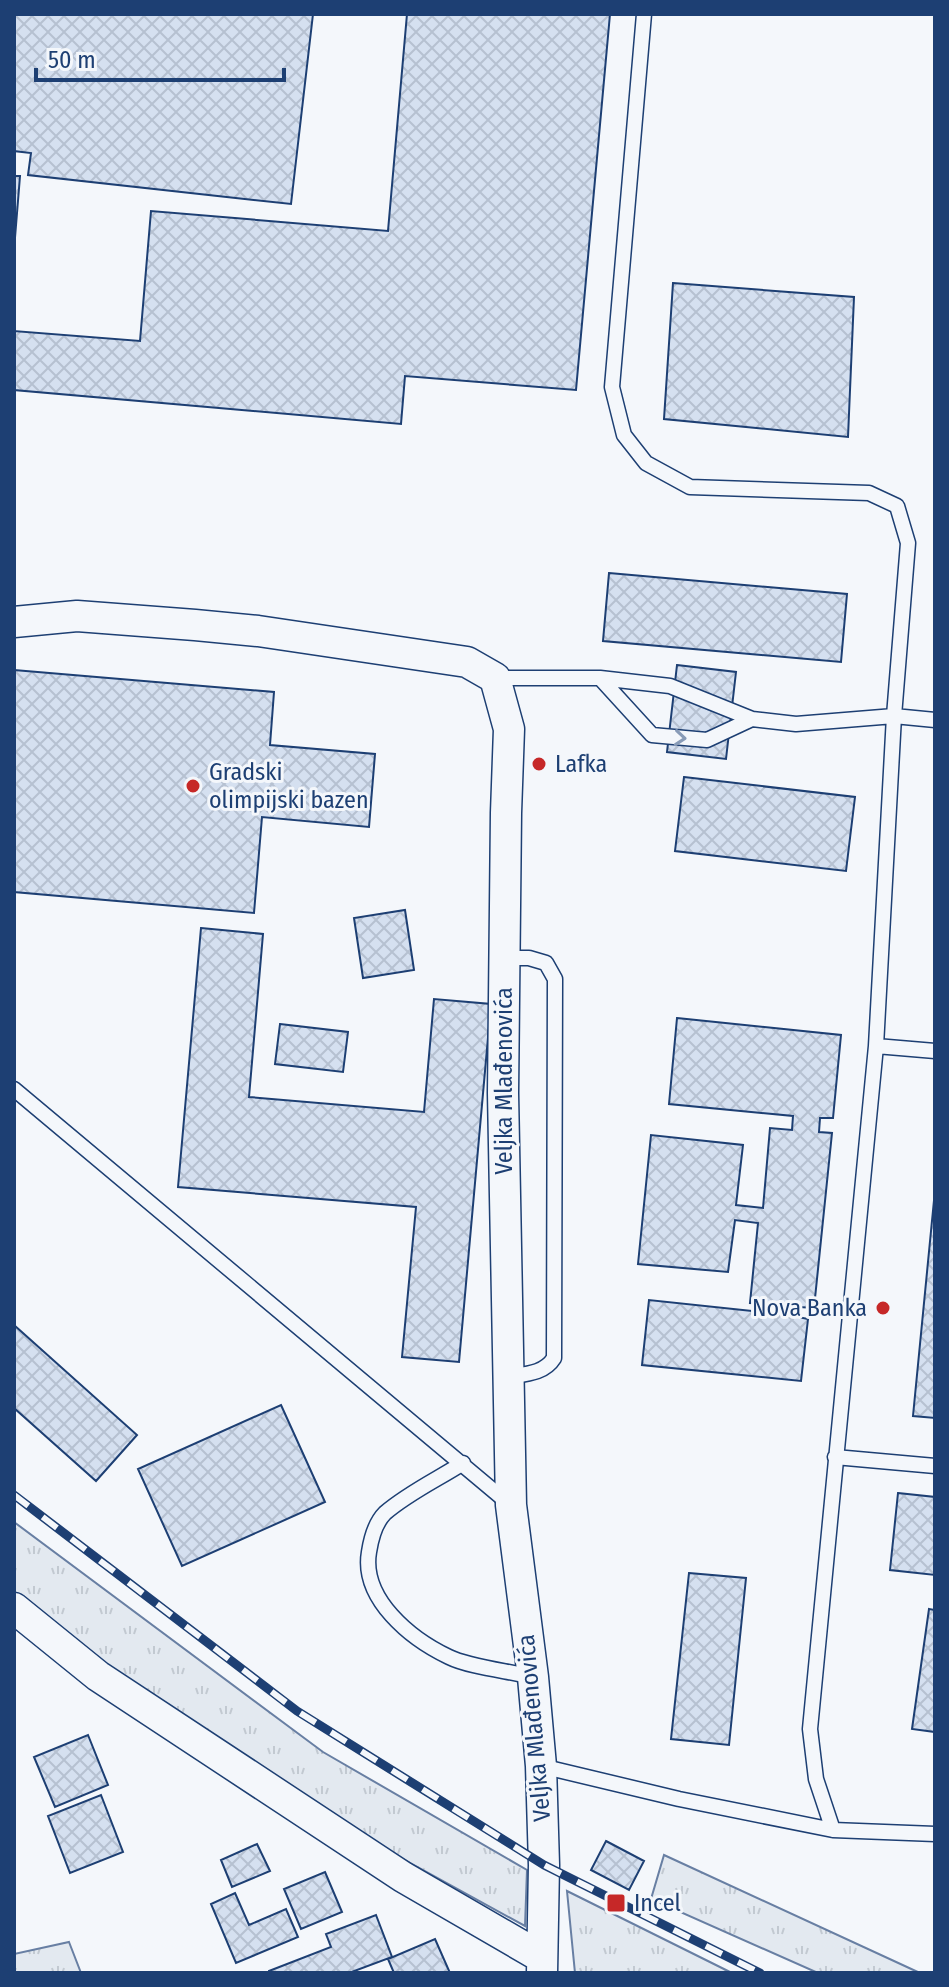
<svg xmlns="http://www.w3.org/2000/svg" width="949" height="1987" viewBox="0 0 949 1987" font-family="'Fira Sans Condensed',sans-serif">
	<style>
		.grass { fill: url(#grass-tufts); stroke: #687fa3; stroke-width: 2 }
		.building { fill: url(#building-cross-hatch); stroke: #1d3f73; stroke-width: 2 }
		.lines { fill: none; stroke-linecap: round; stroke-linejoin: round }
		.service-casing { stroke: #1d3f73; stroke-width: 17 }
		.minor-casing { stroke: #1d3f73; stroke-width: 33 }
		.service { stroke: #f4f7fb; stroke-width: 14 }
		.minor { stroke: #f4f7fb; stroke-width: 30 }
		.rail-casing { stroke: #1d3f73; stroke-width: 9 }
		.rail { stroke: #f4f7fb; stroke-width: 6; stroke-dasharray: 18; stroke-linecap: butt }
		.oneway { stroke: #889bb7 }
		.poi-dot { fill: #c62828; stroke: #f4f7fb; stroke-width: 3 }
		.labels { text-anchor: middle; stroke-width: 6; stroke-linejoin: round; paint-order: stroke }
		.poi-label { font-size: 24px; fill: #1d3f73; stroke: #f4f7fb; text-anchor: start }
		.street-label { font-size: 24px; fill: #1d3f73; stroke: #f4f7fb }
	</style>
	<defs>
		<pattern id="grass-tufts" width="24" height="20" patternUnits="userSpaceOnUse" patternTransform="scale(2)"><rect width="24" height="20" fill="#e3e9f0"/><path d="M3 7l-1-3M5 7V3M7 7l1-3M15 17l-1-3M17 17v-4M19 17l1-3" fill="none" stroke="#c2c9d1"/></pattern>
		<pattern id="building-cross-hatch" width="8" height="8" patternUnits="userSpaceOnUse" patternTransform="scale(2)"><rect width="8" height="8" fill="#d5e0f0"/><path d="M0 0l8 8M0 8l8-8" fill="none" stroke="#b6c1d1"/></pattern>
	</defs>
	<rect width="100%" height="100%" fill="#f4f7fb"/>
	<path class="grass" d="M14,1522L323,1752L527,1870L525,1926L379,1846L131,1686L14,1592Z
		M664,1855L920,1973H818L651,1899Z
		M567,1891L732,1973H575Z
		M69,1942L81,1973H14V1954Z"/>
	<path class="building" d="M14,14H313L291,204L28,175L31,153L14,151Z
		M407,14H610L576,390L405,376L401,424L14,390V331L140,341L151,211L388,231Z
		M14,176H20L14,250Z
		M673,283L854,297L848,437L664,419Z
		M609,573L847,594L841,662L603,641Z
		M677,665L736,672L726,759L667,752Z
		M14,670L274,692L270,745L375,754L369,827L262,817L254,913L14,892Z
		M684,777L855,797L846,871L675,851Z
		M405,910L414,970L363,978L354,918Z
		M201,928L263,934L249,1097L424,1112L434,999L491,1004L459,1362L402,1357L416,1207L178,1187Z
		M677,1018L841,1035L833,1118H820L819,1132L832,1133L814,1308L799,1307L798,1317L808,1319L801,1381L642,1365L649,1300L771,1313L772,1304L750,1303L758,1223L735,1220L728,1272L638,1264L651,1135L743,1145L736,1205L763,1208L770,1128L792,1130L793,1116L669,1104Z
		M280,1024L348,1032L343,1072L275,1064Z
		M935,1190V1418L913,1416Z
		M14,1325L137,1435L96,1481L14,1408Z
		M281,1405L325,1502L182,1566L138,1469Z
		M898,1493L935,1497V1575L890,1570Z
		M689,1573L746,1578L729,1745L671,1739Z
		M929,1609L935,1610V1732L912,1729Z
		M88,1735L108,1785L55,1807L34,1757Z
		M101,1795L123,1852L70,1873L48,1816Z
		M606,1841L644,1861L629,1890L591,1870Z
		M257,1844L270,1871L232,1887L221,1860Z
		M325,1872L342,1912L301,1929L284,1889Z
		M235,1893L249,1925L286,1909L298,1937L236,1963L211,1904Z
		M376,1915L392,1957L349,1973H269V1971L331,1947L326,1934Z
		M435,1939L450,1973H394L388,1959Z"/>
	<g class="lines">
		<defs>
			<path id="service" d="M644,14L612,387L624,435L646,463L690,487L869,493L897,506L908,543L894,716L876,1046L935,1051
				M495,678H600L670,686L752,719L796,724L894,716L935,720
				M600,678L652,735L707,740L752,719
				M504,958H529L546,963L555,979L554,1358C544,1374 525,1374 507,1377
				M876,1046L810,1729L816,1779L833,1830L935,1834
				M14,1089L507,1502
				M835,1457L935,1466
				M463,1463C438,1479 408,1493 385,1513C376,1522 371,1539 369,1552C361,1599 411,1639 449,1657C469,1667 509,1671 533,1677
				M541,1766L679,1799L833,1830"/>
			<path id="minor" d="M14,622L77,616L195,625L258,631L467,662L495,678L509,729L506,813L503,1093L511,1505L533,1677L541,1766L544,1865L542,1973
				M14,1608L98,1676L403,1877L541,1957"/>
		</defs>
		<use href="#service" class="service-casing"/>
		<use href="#minor" class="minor-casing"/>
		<use href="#service" class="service"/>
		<use href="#minor" class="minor"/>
		<defs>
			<path id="rail" d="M14,1495L297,1711L544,1865L760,1973"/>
		</defs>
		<use href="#rail" class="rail-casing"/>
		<use href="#rail" class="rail"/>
	</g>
	<defs><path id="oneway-chevron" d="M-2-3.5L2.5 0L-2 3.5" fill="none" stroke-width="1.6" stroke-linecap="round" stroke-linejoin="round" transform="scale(2)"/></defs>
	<use class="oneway" href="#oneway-chevron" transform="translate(680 738) rotate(5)"/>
	<g class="poi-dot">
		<circle cx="539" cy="764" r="8"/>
		<circle cx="193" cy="786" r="8"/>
		<circle cx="883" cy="1308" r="8"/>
		<rect x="606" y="1893" width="20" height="20" rx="4"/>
	</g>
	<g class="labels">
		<g class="poi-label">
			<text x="555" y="772">Lafka</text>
			<text x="209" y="780">Gradski<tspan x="209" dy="28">olimpijski bazen</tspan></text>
			<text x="867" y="1316" text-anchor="end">Nova Banka</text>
			<text x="634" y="1911">Incel</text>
		</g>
		<g class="street-label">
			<text transform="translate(504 1081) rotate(-90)" y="8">Veljka Mlađenovića</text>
			<text transform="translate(534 1728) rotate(-95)" y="8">Veljka Mlađenovića</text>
		</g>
	</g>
	<rect width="949" height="1987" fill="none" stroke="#1d3f73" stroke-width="32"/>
	<path d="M36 68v12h248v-12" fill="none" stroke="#1d3f73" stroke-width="4"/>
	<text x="48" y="68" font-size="24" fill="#1d3f73" stroke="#f4f7fb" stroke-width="6" paint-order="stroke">50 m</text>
</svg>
